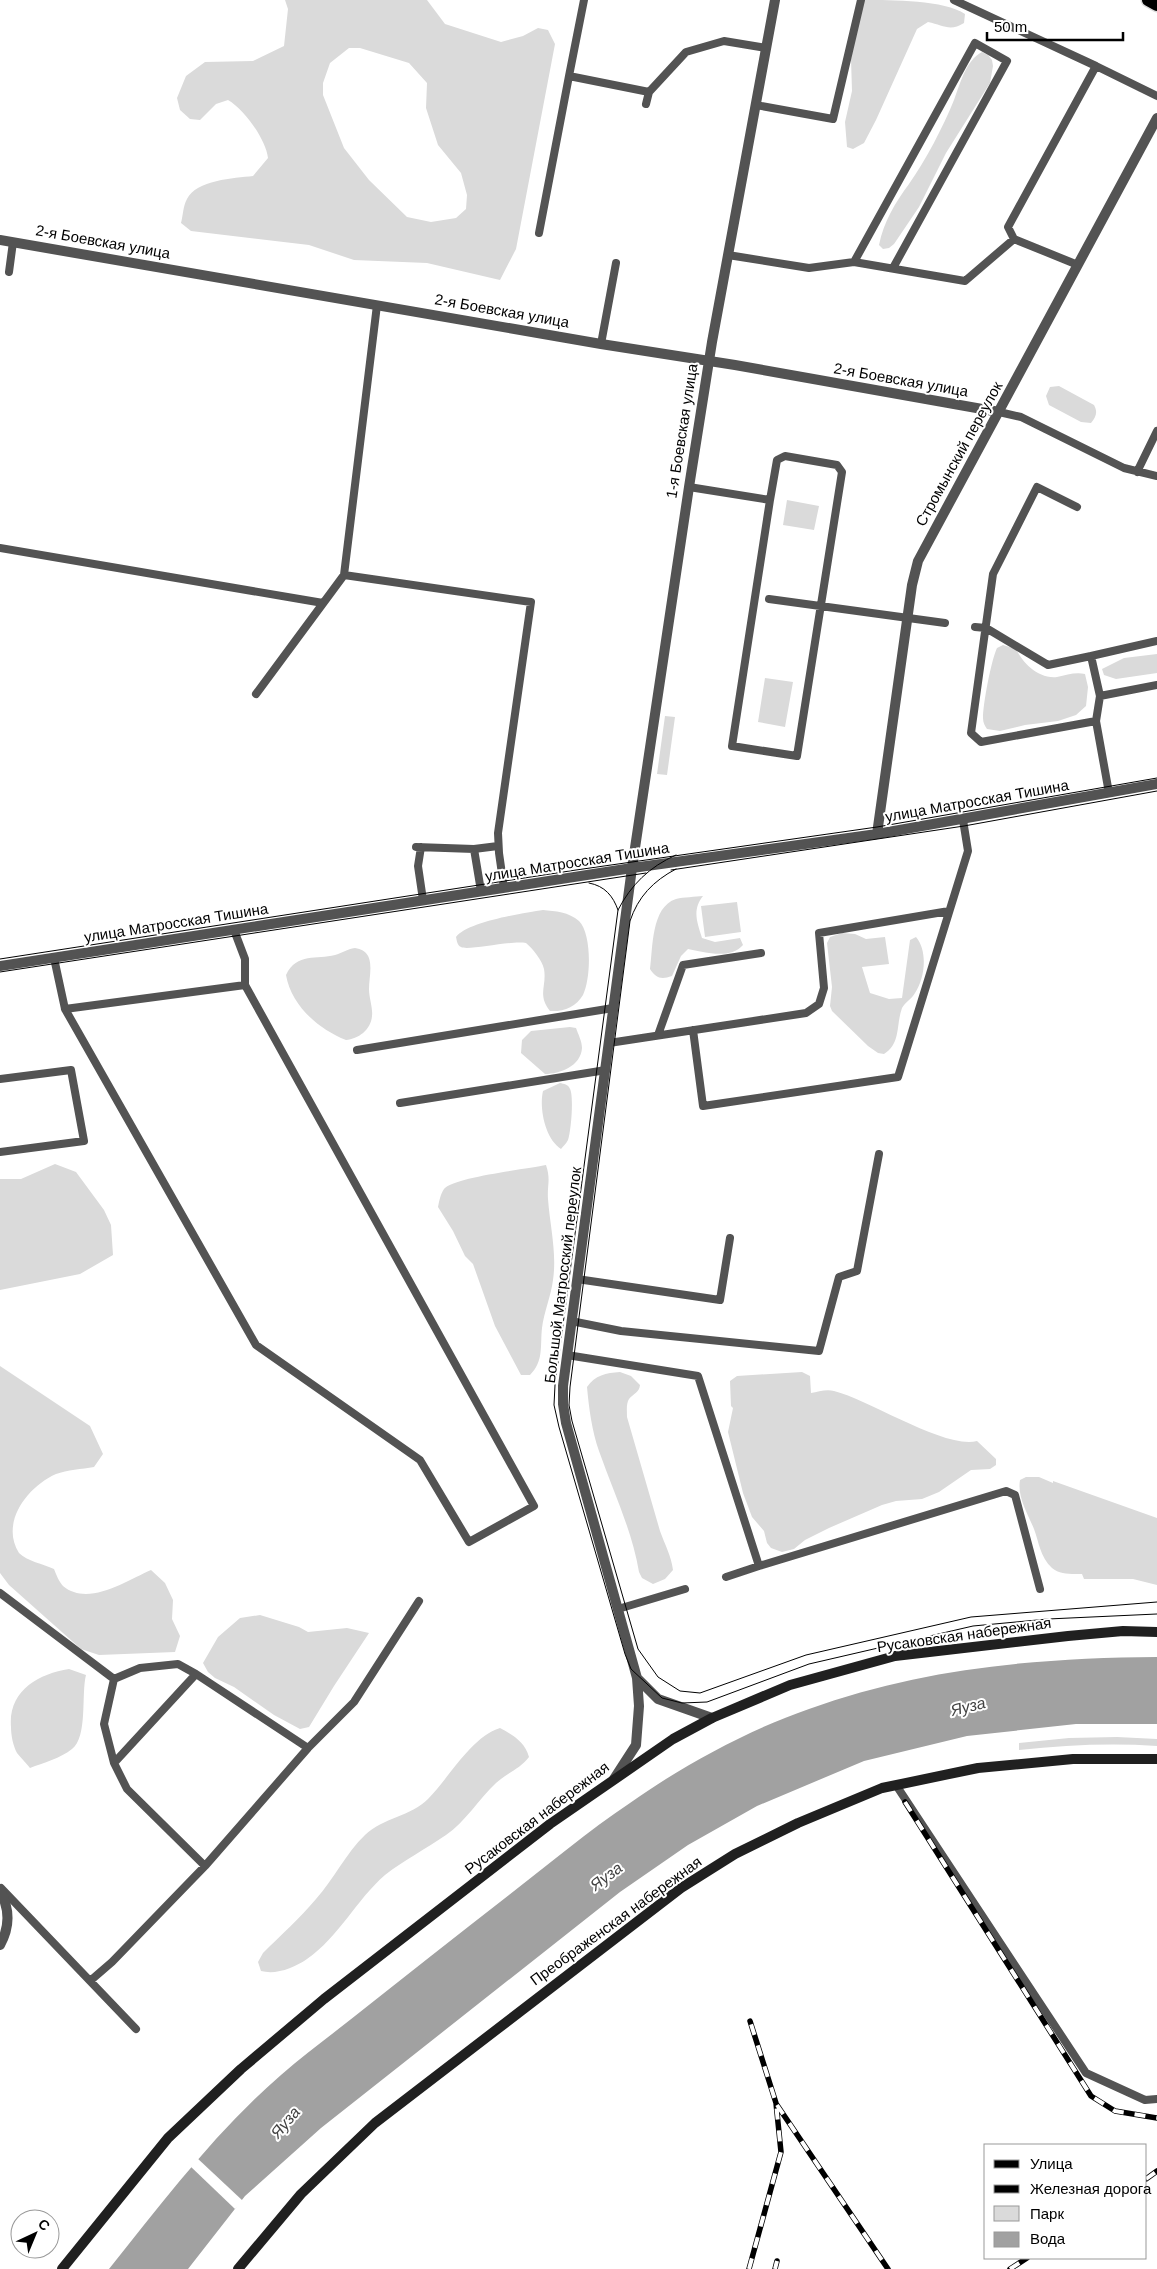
<svg xmlns="http://www.w3.org/2000/svg" width="1157" height="2269" viewBox="0 0 1157 2269" font-family="Arial,sans-serif">
	<style>
		.green { fill: #dadada; fill-rule: evenodd }
		.water { fill: #a1a1a1 }
		.pier { fill: #fff }
		.lines { fill: none; stroke-linecap: round; stroke-linejoin: round }
		.primary-casing { stroke: #dbdbdb; stroke-width: 15 }
		.service { stroke: #535353; stroke-width: 8 }
		.minor { stroke: #535353; stroke-width: 10 }
		.tertiary { stroke: #535353; stroke-width: 10 }
		.secondary { stroke: #202020; stroke-width: 10 }
		.primary { stroke: #000; stroke-width: 12 }
		.tram { stroke: #000; stroke-width: 1 }
		.rail-casing { stroke: #000; stroke-width: 5.5 }
		.rail { stroke: #fff; stroke-width: 4; stroke-dasharray: 11; stroke-linecap: butt }
		.labels { text-anchor: middle; stroke-width: 4; stroke-linejoin: round; paint-order: stroke }
		.street-label { font-size: 15px; fill: #000; stroke: #fff }
		.water-label { font-size: 16px; font-style: italic; fill: #424242; stroke: #fff }
	</style>
	<rect width="100%" height="100%" fill="#fff"/>
	<path class="green" d="M285,0H427L445,24L501,42L523,36L538,28L548,30L555,44L516,249L500,280L427,263L354,260L309,245L191,231L181,223C183,216 183,206 187,199C196,180 234,178 253,176L268,158C266,140 245,110 228,100L216,104L200,120L190,119L180,110L177,98L186,76L205,62L253,61L284,46L288,9ZM349,48H360L409,63L427,83L426,108L438,145L461,173L467,195L466,209L456,218L431,222L407,217L369,180L344,148L323,95V83L330,63Z
		M864,0C892,0 945,0 965,14L964,23C950,32 943,25 928,22L917,29L876,120L864,143L853,149L847,147L845,122L852,91L851,59L857,21Z
		M982,52L988,55L992,60L993,66L990,83L946,153L919,207L894,244L889,248L883,249L879,245C884,221 895,203 909,184C926,160 943,127 954,100C960,84 966,60 982,52Z
		M1059,386L1094,405C1098,412 1096,417 1091,423L1081,422L1049,405L1046,396L1050,387Z
		M787,500L819,506L814,530L783,525Z
		M1003,645L1016,649C1023,663 1038,679 1057,677C1067,675 1075,672 1085,674L1088,687L1086,706L1076,715L1058,721L1025,725L1000,731L987,729C985,726 983,723 983,718C983,704 991,661 997,648Z
		M1157,654V673L1116,679L1104,675L1102,669L1124,658Z
		M765,678L793,682L785,727L758,722Z
		M665,716L675,717L667,775L657,774Z
		M703,896C692,910 697,922 702,938L715,942L740,938L743,945C730,960 704,952 688,949L681,956L672,976C661,980 656,978 650,969C653,948 651,907 676,899C684,897 695,897 703,896Z
		M737,902L741,932L705,937L701,906Z
		M543,910C555,911 569,912 579,921C592,934 591,979 583,995C576,1007 563,1012 550,1011C537,995 547,986 544,969C542,960 533,949 526,943C511,940 468,951 461,947C457,945 457,941 456,937C467,922 523,913 543,910Z
		M842,933L855,934L866,939L885,937L889,964L862,967L870,993L889,999L902,998L910,940L916,937C928,951 925,978 915,993C912,999 905,1002 902,1008C896,1024 901,1044 884,1054L878,1053L868,1046L832,1011L830,1006L832,987L827,943L830,937Z
		M355,948C377,951 369,974 369,989C369,998 373,1008 372,1016C371,1030 358,1039 346,1040C318,1029 291,1005 286,975C297,952 317,960 335,955C342,953 347,949 355,948Z
		M570,1027L576,1028C578,1034 582,1041 582,1048C581,1066 560,1074 545,1074L521,1053L522,1040L531,1031Z
		M560,1083C564,1084 568,1084 570,1089C574,1096 571,1132 568,1140C566,1144 563,1146 561,1149C545,1139 539,1108 543,1091Z
		M55,1164L76,1172L104,1210L111,1225L113,1255L80,1274L0,1290V1179H21Z
		M546,1165C551,1180 547,1185 548,1199C550,1226 557,1253 553,1280C551,1296 544,1312 542,1328C540,1346 544,1361 530,1375H521L495,1326L473,1264L465,1256L453,1231L438,1207C439,1201 441,1193 444,1189C453,1177 528,1169 546,1165Z
		M0,1366L90,1426L103,1454L94,1467C82,1469 67,1470 56,1474C27,1487 0,1523 19,1553C27,1561 43,1564 54,1569C56,1574 59,1582 63,1586C88,1607 126,1581 151,1570L165,1583L173,1600L172,1619L180,1636L175,1652L99,1655L81,1649L9,1585L0,1573Z
		M620,1372L631,1376L640,1385C639,1393 634,1393 629,1399C626,1404 627,1411 627,1417L660,1531C665,1545 671,1555 673,1570L665,1579L653,1584L642,1578L639,1572C632,1530 613,1491 599,1451C592,1431 589,1409 587,1387C595,1375 606,1373 620,1372Z
		M802,1372L810,1376L811,1393C818,1392 826,1389 834,1391C870,1400 944,1449 977,1441L996,1459V1465L990,1469L971,1470L939,1492L922,1499L896,1501L882,1505L829,1528L805,1540L794,1549L782,1552L771,1548L767,1543L764,1531L752,1517L743,1493L728,1432L733,1408L731,1406L730,1381L737,1376Z
		M1026,1477H1039L1053,1483V1481L1157,1518V1585L1133,1579H1084L1082,1574C1072,1574 1060,1575 1052,1568C1040,1557 1039,1542 1034,1529C1028,1514 1017,1497 1020,1480Z
		M260,1615L299,1627L308,1632L347,1628L369,1633L334,1686L309,1727L300,1729L274,1715L234,1687L215,1678L208,1672L203,1663L218,1637L240,1618Z
		M69,1669L86,1675C81,1694 88,1737 72,1749C61,1758 43,1763 30,1768C26,1763 21,1758 17,1753C13,1746 11,1735 11,1727C8,1691 38,1674 69,1669Z
		M500,1728C513,1735 525,1742 529,1757C520,1769 507,1773 496,1783C479,1799 465,1822 446,1835C426,1849 404,1860 385,1875C356,1900 339,1937 307,1959C294,1968 276,1975 261,1971L258,1962L263,1953C281,1935 300,1918 316,1899C334,1879 346,1853 365,1835C383,1818 411,1816 428,1799C449,1778 471,1737 500,1728Z
		M1117,1737L1157,1739V1746C1111,1743 1066,1745 1019,1750V1743L1069,1738Z"/>
	<path class="water" d="M1157,1657V1724H1076L967,1736L864,1761L757,1806L688,1845L620,1892L321,2128L245,2196L188,2269H109C162,2203 216,2131 281,2075C305,2054 330,2036 355,2016C406,1976 457,1935 509,1895C549,1864 588,1831 630,1803C682,1766 748,1730 809,1709C921,1668 1038,1658 1157,1657Z"/>
	<path class="pier" d="M196,2157L243,2201L235,2209L189,2165Z"/>
	<g class="lines">
		<defs>
			<path id="primary" d="M1148,0L1157,5"/>
		</defs>
		<use href="#primary" class="primary-casing"/>
		<path class="service" d="M584,0L569,76L649,92
			M954,0L1096,66L1008,227L1014,239L1078,265
			M1096,66L1157,96
			M646,104L649,92L686,52L724,41L766,48
			M756,105L833,119L861,0
			M539,233L569,76
			M728,255L809,268L854,262L965,281L1014,239
			M854,262L975,43L1007,61L893,268
			M9,272L13,242
			M601,344L616,263
			M999,412L1021,417L1124,468L1157,476
			M1137,472L1157,431
			M689,487L770,500L732,746L797,756L842,472L837,465L785,456L777,460L770,500
			M1077,507L1037,487L993,574L971,733L981,742L1096,721L1109,793
			M0,548L323,603
			M344,575L531,602L498,833L499,853L504,888
			M769,599L945,623
			M975,627L986,628L1048,665L1091,656
			M256,694L344,575L377,305
			M1100,696L1157,685
			M1096,721L1100,696L1091,656L1157,641
			M416,847L474,849L498,846
			M421,847L418,866L423,900
			M474,849L481,891
			M234,930L245,959V985L534,1506L469,1542L420,1460L256,1345L65,1009L245,985
			M54,958L65,1009
			M693,1030L703,1106L898,1077L968,851L963,820
			M658,1035L683,965L761,953
			M609,1043L806,1013L819,1004L824,988L819,933L949,911
			M357,1050L613,1008
			M0,1079L71,1070L84,1141L0,1152
			M400,1103L606,1070
			M577,1279L720,1300L730,1238
			M571,1321L621,1331L819,1351L839,1277L857,1271L879,1154
			M567,1355L698,1376L759,1566L1006,1491L1015,1495L1040,1589
			M726,1577L759,1566
			M0,1593L114,1679L104,1724L114,1763L196,1674L308,1748L354,1702L419,1601
			M618,1609L685,1589
			M114,1679L140,1668L178,1664L196,1674
			M114,1763L127,1789L205,1866L308,1748
			M896,1785L1086,2073L1145,2100L1157,2099
			M1,1888L136,2029
			M90,1981L112,1962L205,1866"/>
		<path class="minor" d="M0,240L601,344L735,365L999,412
			M877,834L912,585L918,561L1157,118
			M632,868L877,834L1157,784
			M637,1678L658,1699L712,1718
			M614,1779L636,1745L639,1706L637,1678L566,1423L563,1404V1386L632,868L689,487L712,342L775,0
			M0,1891C10,1909 10,1927 0,1945"/>
		<path class="tertiary" d="M0,966L632,868"/>
		<path class="secondary" d="M62,2269L168,2138L241,2069L324,1999L550,1824L673,1739L712,1718L790,1685L895,1656L1068,1636L1123,1631L1157,1632
			M238,2269L301,2194L375,2123L681,1888L735,1854L798,1823L882,1788L978,1768L1073,1759H1157"/>
		<use href="#primary" class="primary"/>
		<path class="tram" d="M676,855C649,867 631,885 618,910L555,1385L554,1405L559,1427L625,1654L631,1669L662,1698L682,1703L707,1702L809,1664L973,1626L1048,1619L1157,1614
			M676,869C653,881 638,897 630,921L570,1387L569,1405L572,1421L638,1649L658,1677L680,1691L700,1693L806,1655L971,1617L1157,1602
			M671,870L964,826L1157,791
			M589,883C605,886 613,896 618,910
			M0,959L576,870L877,827L1157,778
			M0,972L646,873"/>
		<defs>
			<path id="rail" d="M905,1802L1091,2096L1115,2111L1157,2118
				M777,2105L888,2269
				M1146,2179L1157,2171
				M749,2269L781,2152L776,2103L750,2021
				M775,2269L777,2261
				M1010,2269L1027,2258"/>
		</defs>
		<use href="#rail" class="rail-casing"/>
		<use href="#rail" class="rail"/>
	</g>
	<g class="labels">
		<g class="street-label">
			<text transform="translate(103 242) rotate(10)" y="5">2-я Боевская улица</text>
			<text transform="translate(502 311) rotate(10)" y="5">2-я Боевская улица</text>
			<text transform="translate(901 380) rotate(10)" y="5">2-я Боевская улица</text>
			<text transform="translate(682 431) rotate(-81)" y="5">1-я Боевская улица</text>
			<text transform="translate(959 454) rotate(-61)" y="5">Стромынский переулок</text>
			<text transform="translate(977 801) rotate(-10)" y="5">улица Матросская Тишина</text>
			<text transform="translate(577 862) rotate(-9)" y="5">улица Матросская Тишина</text>
			<text transform="translate(176 923) rotate(-9)" y="5">улица Матросская Тишина</text>
			<text transform="translate(563 1275) rotate(-83)" y="5">Большой Матросский переулок</text>
			<text transform="translate(964 1635) rotate(-8)" y="5">Русаковская набережная</text>
			<text transform="translate(537 1818) rotate(-37)" y="5">Русаковская набережная</text>
			<text transform="translate(616 1921) rotate(-36)" y="5">Преображенская набережная</text>
		</g>
		<g class="water-label">
			<text transform="translate(968 1706) rotate(-14)" y="6">Яуза</text>
			<text transform="translate(606 1876) rotate(-37)" y="6">Яуза</text>
			<text transform="translate(285 2122) rotate(-50)" y="6">Яуза</text>
		</g>
	</g>
	<rect x="984" y="2144" width="162" height="115" fill="#ffffff" stroke="#999999"/>
	<rect x="994" y="2160" width="25" height="8" fill="#000000" stroke="#999999"/>
	<text x="1030" y="2169" font-size="15" fill="#000000">Улица</text>
	<rect x="994" y="2185" width="25" height="8" fill="#000000" stroke="#999999"/>
	<text x="1030" y="2194" font-size="15" fill="#000000">Железная дорога</text>
	<rect x="994" y="2206" width="25" height="15" fill="#dadada" stroke="#999999"/>
	<text x="1030" y="2219" font-size="15" fill="#000000">Парк</text>
	<rect x="994" y="2232" width="25" height="15" fill="#a1a1a1" stroke="#999999"/>
	<text x="1030" y="2244" font-size="15" fill="#000000">Вода</text>
	<g transform="translate(35 2234) rotate(44)"><circle r="24" fill="#ffffff" stroke="#999999"/>
	<path d="M0-4L9 19L0 12L-9 19Z" fill="#000000"/>
	<text y="-8" font-size="14" font-weight="bold" text-anchor="middle" fill="#000000">С</text>
	</g>
	<path d="M987 32v8h136v-8" fill="none" stroke="#000000" stroke-width="2.5"/>
	<text x="994" y="32" font-size="15" fill="#000000" stroke="#ffffff" stroke-width="4" paint-order="stroke">50 m</text>
</svg>
